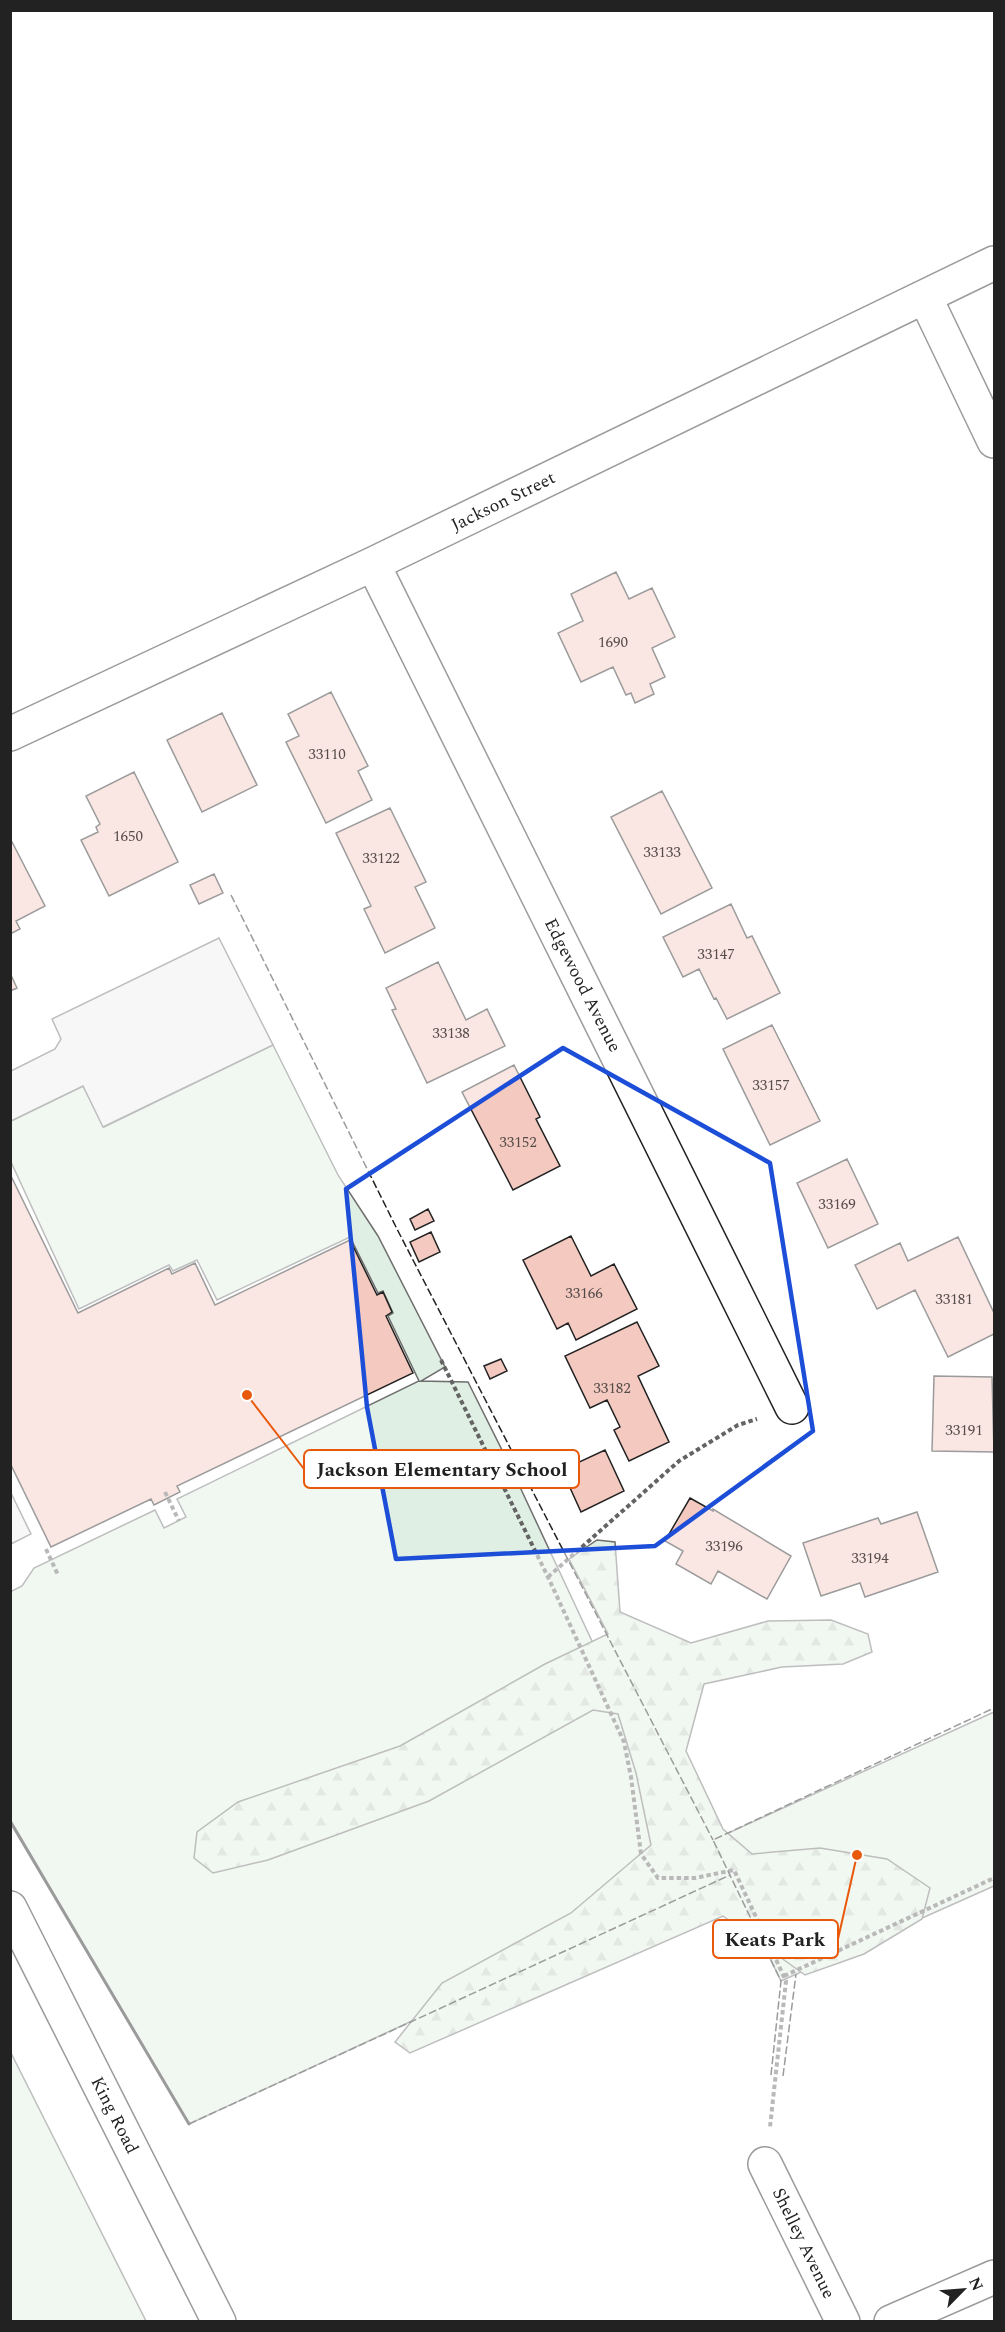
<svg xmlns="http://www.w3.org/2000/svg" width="1005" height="2332" viewBox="0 0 1005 2332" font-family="Spectral,serif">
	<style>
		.green { fill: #e0efe3; stroke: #6f6f6f; stroke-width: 1.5 }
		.forest { fill: url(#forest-firs); stroke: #6f6f6f; stroke-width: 1.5 }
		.parking { fill: #ededed; stroke: #6f6f6f; stroke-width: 1.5 }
		.building { fill: #f3c9c0; stroke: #222; stroke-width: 1.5 }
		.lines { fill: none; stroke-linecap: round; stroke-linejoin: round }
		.street-casing { stroke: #222; stroke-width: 36 }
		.secondary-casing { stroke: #222; stroke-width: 36 }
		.path { stroke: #646464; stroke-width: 4; stroke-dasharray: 4.5 3; stroke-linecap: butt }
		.street { stroke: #fff; stroke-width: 33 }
		.secondary { stroke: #fff; stroke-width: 33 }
		.fence { stroke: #222; stroke-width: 1.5; stroke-dasharray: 8 3; stroke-linecap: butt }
		.wall { stroke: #222; stroke-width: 3 }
		.marked { fill: none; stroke: #1d4ed8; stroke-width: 4.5; stroke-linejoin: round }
		.labels { text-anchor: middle; stroke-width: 4.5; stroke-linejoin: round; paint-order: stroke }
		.number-label { font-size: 15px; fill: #564c4a }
		.street-label { font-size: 18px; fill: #222; stroke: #fff }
		.leader { fill: none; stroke: #e8590c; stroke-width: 2 }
		.callout-dot { fill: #e8590c; stroke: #fff; stroke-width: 2 }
		.callout { fill: #fff; stroke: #e8590c; stroke-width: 2 }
		.callout-label { font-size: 20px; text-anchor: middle; font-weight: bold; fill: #222 }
	</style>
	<defs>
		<pattern id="forest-firs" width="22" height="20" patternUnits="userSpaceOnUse" patternTransform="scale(1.5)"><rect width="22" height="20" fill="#e0efe3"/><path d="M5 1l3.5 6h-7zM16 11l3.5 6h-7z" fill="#c0cdc2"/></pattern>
	</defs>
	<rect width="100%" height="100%" fill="#fff"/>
	<path class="green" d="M273,1045L338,1175L378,1236L445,1367L421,1381L468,1382L512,1470L706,1885L189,2124L11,1821L10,1592L22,1586L34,1568L155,1510L164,1528L186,1517L177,1499L419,1381L388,1316L393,1313L383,1291L378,1293L350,1237L217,1300L197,1260L173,1271L169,1265L79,1309L11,1162V1121L83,1086L104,1127Z
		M994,1712V1886L781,1981L713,1840Z
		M10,2053H11L146,2321H11Z"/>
	<path class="forest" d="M597,1540L615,1542L620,1612L691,1643L768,1621L831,1620L868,1634L872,1652L843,1664L782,1667L704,1684L686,1751L723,1829L752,1854L820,1848L887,1859L930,1888L922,1919L864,1954L805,1975L723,1916L410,2053L395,2042L442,1983L571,1913L651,1845L636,1773L618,1714L593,1710L429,1801L268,1860L213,1873L194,1858L197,1832L238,1802L400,1746L545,1664L608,1634L569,1559Z"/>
	<path class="parking" d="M219,938L273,1045L103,1127L83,1086L11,1121V1071L55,1049L61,1039L52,1019Z
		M10,1491L31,1534L11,1544H10Z"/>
	<path class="building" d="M616,572L629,599L652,588L675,637L652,648L665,677L650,684L654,694L635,703L631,693L626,695L613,667L581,682L558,633L583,621L571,594Z
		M331,692L368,766L358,771L372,800L326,823L286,742L299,736L288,714Z
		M222,713L257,785L202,812L167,740Z
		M134,772L178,862L109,896L81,840L98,832L96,827L100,824L86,796Z
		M662,791L712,888L661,914L611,817Z
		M390,808L426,882L415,887L435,928L385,953L364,909L371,906L336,833Z
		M10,838L45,906L16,921L20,929L10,934Z
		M214,874L223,893L199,904L190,885Z
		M731,904L747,938L752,936L780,993L727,1019L716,998L714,999L699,969L683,977L663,937Z
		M438,962L466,1020L487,1009L505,1046L427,1083L392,1010L396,1009L386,988Z
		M10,973L17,988L10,991Z
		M772,1025L820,1121L770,1145L723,1049Z
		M514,1065L540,1117L536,1119L560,1166L513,1190L462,1092Z
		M847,1159L878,1224L828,1248L797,1183Z
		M10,1174L78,1313L169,1268L172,1274L195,1263L215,1305L350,1240L377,1295L383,1292L392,1312L386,1316L413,1373L177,1486L180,1492L154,1505L151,1499L51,1547L10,1463Z
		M428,1209L434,1221L415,1230L410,1219Z
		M431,1232L440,1252L419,1262L410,1242Z
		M571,1236L591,1276L614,1264L637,1309L576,1340L568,1323L557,1329L523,1260Z
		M958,1237L994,1313V1334L948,1357L915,1290L877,1309L855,1265L900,1243L908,1261Z
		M637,1322L659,1366L638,1376L669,1442L629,1461L614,1430L620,1427L607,1400L590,1408L565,1356Z
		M501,1359L507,1371L490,1379L484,1366Z
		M934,1376L992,1377L994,1452L932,1451Z
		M605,1450L624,1491L581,1512L562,1470Z
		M690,1498L713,1511V1509L791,1556L767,1599L718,1571L711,1584L676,1564L683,1551L665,1541Z
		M917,1512L938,1572L865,1597L860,1583L821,1596L803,1543L878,1518L881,1524Z"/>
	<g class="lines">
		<defs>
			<path id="street" d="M925,297L994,441
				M373,564L792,1407
				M10,734L373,564L994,263
				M765,2164L843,2322
				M891,2322L994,2277"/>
			<path id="secondary" d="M10,1908L219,2322"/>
		</defs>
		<use href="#street" class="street-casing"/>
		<use href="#secondary" class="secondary-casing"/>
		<path class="path" d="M441,1360L548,1577L624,1742L631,1777L641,1854L658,1878H695L734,1870L786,1981L770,2127
			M165,1492L179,1521
			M46,1549L58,1575
			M548,1577L679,1461L738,1425L757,1419
			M784,1976L994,1878"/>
		<use href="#street" class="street"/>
		<use href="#secondary" class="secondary"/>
		<path class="fence" d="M231,895L398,1231L713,1840
			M10,1821L189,2124L730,1875
			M771,2075L781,1981L713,1840L994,1708
			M783,2076L796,1974"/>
		<path class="wall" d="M10,1821L189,2124"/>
	</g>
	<path d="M0 0H1005V2332H0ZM563,1048L770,1163L813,1431L655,1546L396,1559L367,1407L346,1189Z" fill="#fff" fill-opacity=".55" fill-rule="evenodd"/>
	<path class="marked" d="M563,1048L770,1163L813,1431L655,1546L396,1559L367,1407L346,1189Z"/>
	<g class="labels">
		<g class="number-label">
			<text x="613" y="647">1690</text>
			<text x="327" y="759">33110</text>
			<text x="128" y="841">1650</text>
			<text x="662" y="857">33133</text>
			<text x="381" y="863">33122</text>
			<text x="716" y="959">33147</text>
			<text x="451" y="1038">33138</text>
			<text x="771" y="1090">33157</text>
			<text x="518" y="1147">33152</text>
			<text x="837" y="1209">33169</text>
			<text x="584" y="1298">33166</text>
			<text x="954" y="1304">33181</text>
			<text x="612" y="1393">33182</text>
			<text x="964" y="1435">33191</text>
			<text x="724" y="1551">33196</text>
			<text x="870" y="1563">33194</text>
		</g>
		<g class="street-label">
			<text transform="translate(503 501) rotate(-26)" y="6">Jackson Street</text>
			<text transform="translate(583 985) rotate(63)" y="6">Edgewood Avenue</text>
			<text transform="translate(115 2115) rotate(63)" y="6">King Road</text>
			<text transform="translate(804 2243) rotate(64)" y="6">Shelley Avenue</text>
		</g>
	</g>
	<path class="leader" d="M247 1395L304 1469M857 1855L838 1939"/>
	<g class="callout-dot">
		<circle cx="247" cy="1395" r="6"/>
		<circle cx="857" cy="1855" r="6"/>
	</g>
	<g class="callout">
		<rect x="304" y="1450" width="275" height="38" rx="6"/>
		<rect x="713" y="1920" width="125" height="38" rx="6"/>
	</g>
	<g class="callout-label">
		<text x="442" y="1476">Jackson Elementary School</text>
		<text x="775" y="1946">Keats Park</text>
	</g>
	<rect width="1005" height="2332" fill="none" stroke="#222222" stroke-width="24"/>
	<g transform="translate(963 2290) rotate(65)" stroke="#ffffff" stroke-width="4.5" paint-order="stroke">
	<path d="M0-4.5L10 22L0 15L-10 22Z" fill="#222222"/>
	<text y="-9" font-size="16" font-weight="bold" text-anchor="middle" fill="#222222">N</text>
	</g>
</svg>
